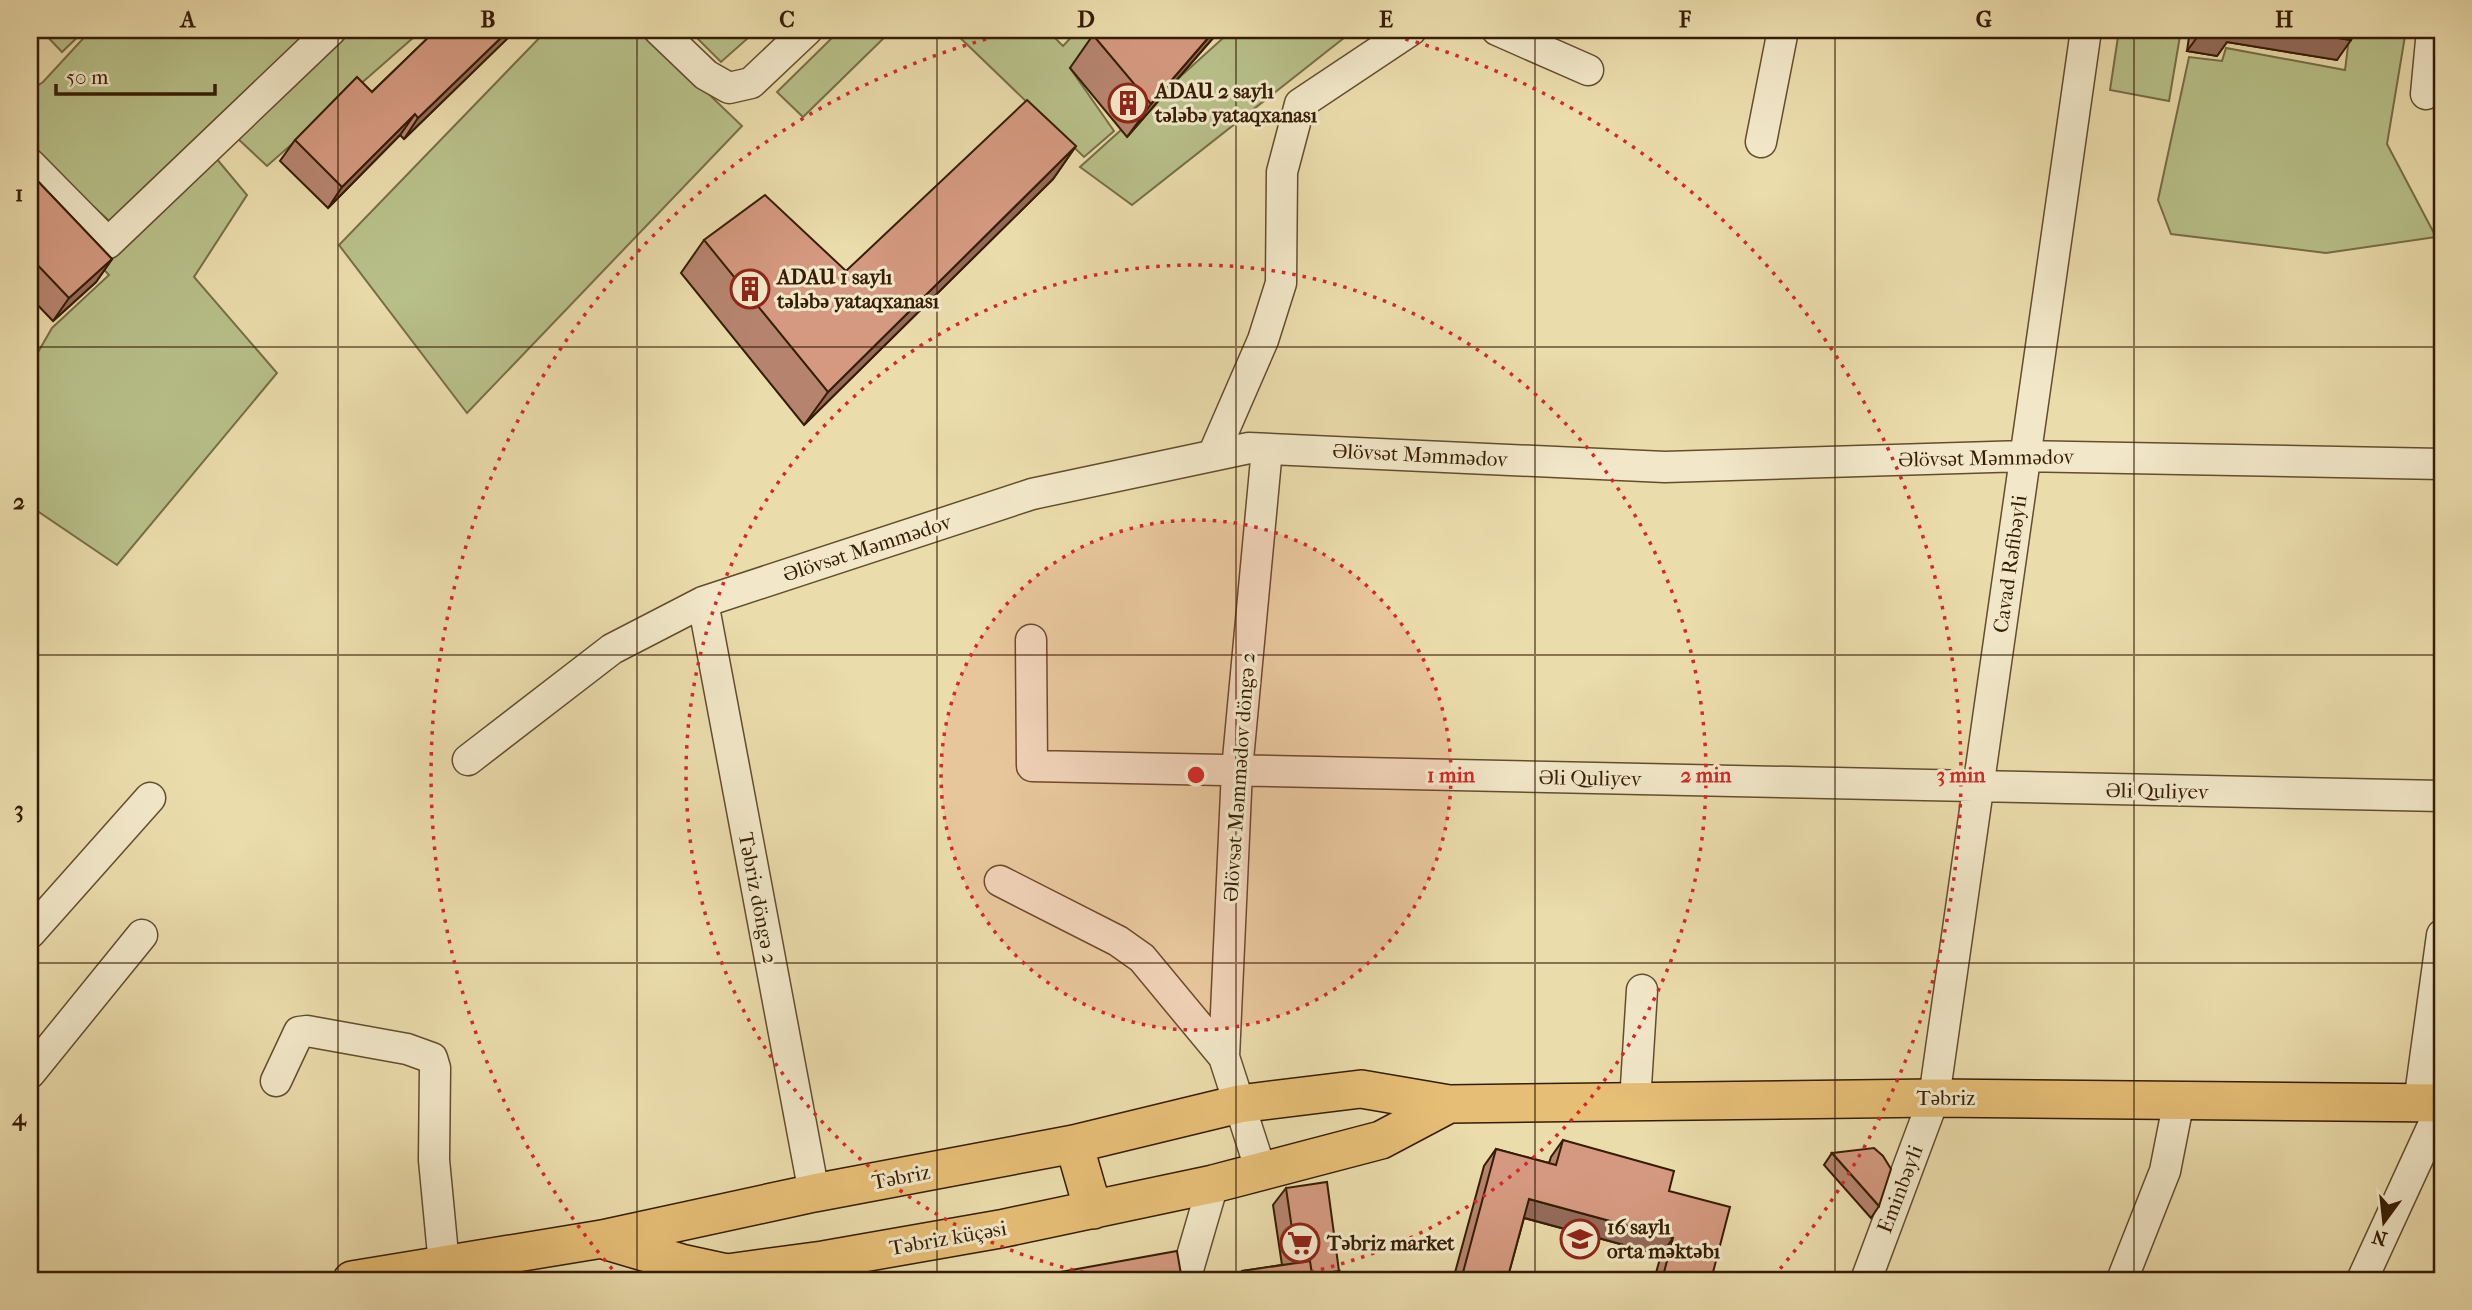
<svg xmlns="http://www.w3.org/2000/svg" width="2472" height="1310" viewBox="0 0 2472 1310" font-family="'IM FELL French Canon',serif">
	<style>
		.green { fill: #b8c089; stroke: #776e46; stroke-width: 2 }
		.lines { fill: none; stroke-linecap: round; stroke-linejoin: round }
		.minor-casing { stroke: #634d2d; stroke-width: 33 }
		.major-casing { stroke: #361d03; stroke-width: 40 }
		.minor { stroke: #f2e8c9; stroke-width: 30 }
		.major { stroke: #e6be76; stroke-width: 37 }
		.wall { fill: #b6846e; stroke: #361d03; stroke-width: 2 }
		.shaded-wall { fill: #946b5a; stroke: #361d03; stroke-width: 2 }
		.building { fill: #d49980; stroke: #361d03; stroke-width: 2 }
		.grid { fill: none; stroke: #361d03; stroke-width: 2; stroke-opacity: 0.55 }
		.ring { fill: none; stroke: #d62828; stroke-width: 3.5; stroke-dasharray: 3.5 7 }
		.labels { text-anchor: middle; stroke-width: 6; stroke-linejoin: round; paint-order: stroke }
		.poi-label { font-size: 21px; font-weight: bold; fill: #361d03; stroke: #f2e8c9; text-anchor: start }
		.street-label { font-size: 21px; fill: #361d03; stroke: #f2e8c9 }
		.centre { fill: #d62828; stroke: #f2e8c9; stroke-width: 3.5 }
		.ring-label { font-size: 21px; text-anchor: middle; font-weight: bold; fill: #d62828; stroke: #f2e8c9; stroke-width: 6; stroke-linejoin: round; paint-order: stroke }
		.neatline { fill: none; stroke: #361d03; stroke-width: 2.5 }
		.grid-label { font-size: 23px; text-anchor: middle; font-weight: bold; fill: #361d03 }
	</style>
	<rect width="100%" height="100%" fill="#ebdcac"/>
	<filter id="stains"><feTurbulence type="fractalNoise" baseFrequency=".00286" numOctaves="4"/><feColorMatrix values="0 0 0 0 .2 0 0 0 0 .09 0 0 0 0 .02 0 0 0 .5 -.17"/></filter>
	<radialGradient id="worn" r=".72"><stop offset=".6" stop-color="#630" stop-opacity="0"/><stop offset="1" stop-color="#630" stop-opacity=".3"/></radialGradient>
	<path class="green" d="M41,30H85L62,52Z
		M91,30H422L267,166L221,123L116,227L30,149V91L43,82Z
		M547,30H642L742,126L467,413L339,245Z
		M689,30H757L721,62Z
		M840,30H892L803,117L777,92Z
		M952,30H1047L1063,46L1078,30H1109L1070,68L1114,131L1084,157Z
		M1232,30H1354L1132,205L1080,167Z
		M2119,30H2181L2169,101L2110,90Z
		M2350,30H2406L2387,144L2436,237L2326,253L2171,234L2158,200L2189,57L2222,61L2226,48L2345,70Z
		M216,158L247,195L194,277L277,373L117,565L30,506V366L52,328L109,275L82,246Z"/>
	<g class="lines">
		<defs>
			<path id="minor" d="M659,30L706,75L729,88L751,83L807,30
				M1497,30L1588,70
				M2426,94L2432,30
				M1761,142L1783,30
				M30,164L108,243L331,30
				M1213,455L1263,340L1281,283L1282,172L1300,104L1411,30
				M703,602L814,1193
				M1031,640L1032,766L2442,796
				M468,760L612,649L703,602L1032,494L1249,448L1665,467L2025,456L2442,464
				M1000,881L1118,941L1142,958L1224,1057
				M30,933L150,798
				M30,1073L142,935
				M276,1081L299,1032L307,1031L407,1049L432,1058L435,1068L434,1160L444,1265
				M1635,1102L1642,990
				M2419,1103L2442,935
				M1261,1171L1224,1057L1237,770L1267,449
				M1185,1280L1213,1184
				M1866,1280L1934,1098L2086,30
				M2122,1280L2165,1171L2179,1100
				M2362,1280L2442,1106"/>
			<path id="major" d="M1074,1144L1093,1210
				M607,1241L681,1263L727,1273L823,1260L1000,1229L1213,1184L1381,1140L1449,1104
				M352,1280L602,1239L814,1193L1074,1144L1239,1104L1361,1089L1449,1104L1934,1098L2442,1103"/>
		</defs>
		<use href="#minor" class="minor-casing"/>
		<use href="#major" class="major-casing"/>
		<use href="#minor" class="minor"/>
		<use href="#major" class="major"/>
	</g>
	<path class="wall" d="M436,30H516L404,139L400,135L328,208L280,161L295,140L372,92Z
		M1220,30L1127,137L1070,68L1093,35Z
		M2190,30H2352L2337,60L2227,42L2217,56L2187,51Z
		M1076,146L1053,179L804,425L681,273L704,240L846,271Z
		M30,173L112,259L96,282L53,321L30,297Z
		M1563,1140L1669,1191L1711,1280H1654L1661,1255L1524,1218L1507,1280H1453L1484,1166L1496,1149L1549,1163L1551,1157Z
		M1832,1153L1879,1206L1871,1218L1824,1165Z
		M1286,1188L1333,1280H1235L1242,1271L1282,1265L1273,1205Z"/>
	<path class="shaded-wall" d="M509,30H516L404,139L418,118Z
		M1215,30H1220L1127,137L1151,104Z
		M2227,30H2287L2351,40L2337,60L2227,42L2217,56L2187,51L2201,32Z
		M415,114L400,135L328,208L342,187Z
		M1076,146L1053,179L804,425L828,392Z
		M112,259L96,282L53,321L69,298Z
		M1529,1199L1673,1238L1661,1255L1517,1216Z
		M1339,1271L1333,1280H1296L1299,1277Z"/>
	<path class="building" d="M436,30H509L418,118L415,114L342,187L295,140L357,77L372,92Z
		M1098,30H1215L1151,104L1093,35Z
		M2201,30H2232L2231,37L2201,32Z
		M2287,30H2352L2351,40Z
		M1027,100L1076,146L828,392L704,240L765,195L846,271Z
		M30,173L112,259L69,298L30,257Z
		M1563,1140L1674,1171L1669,1191L1730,1207L1711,1280H1662L1673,1238L1529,1199L1507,1280H1461L1496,1149L1556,1165Z
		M1874,1148L1883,1156L1891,1169L1879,1206L1832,1153Z
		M1327,1182L1339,1271L1312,1275L1310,1261L1297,1263L1286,1188Z
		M1177,1251L1182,1280H1016Z
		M1310,1261L1313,1280H1243L1242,1271Z"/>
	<path class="grid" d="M338,30V1280M637,30V1280M937,30V1280M1236,30V1280M1535,30V1280M1835,30V1280M2134,30V1280M30,347H2442M30,655H2442M30,963H2442"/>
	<circle cx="1196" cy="775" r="255" fill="#d62828" fill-opacity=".12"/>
	<g class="ring">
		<circle cx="1196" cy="775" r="255"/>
		<path d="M1125 1280A510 510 0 1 1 1267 1280"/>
		<path d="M619 1277A765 765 0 0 1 1017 31M1375 31A765 765 0 0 1 1773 1277"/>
	</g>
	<defs>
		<symbol id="building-ring" viewBox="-11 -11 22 22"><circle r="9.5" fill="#f2e8c9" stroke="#8f2418" stroke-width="1.5"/><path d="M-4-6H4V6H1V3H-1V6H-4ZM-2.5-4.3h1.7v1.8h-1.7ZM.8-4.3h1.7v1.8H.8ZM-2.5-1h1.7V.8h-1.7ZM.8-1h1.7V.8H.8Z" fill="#8f2418"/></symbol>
		<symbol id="school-ring" viewBox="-11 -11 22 22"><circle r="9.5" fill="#f2e8c9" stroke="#8f2418" stroke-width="1.5"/><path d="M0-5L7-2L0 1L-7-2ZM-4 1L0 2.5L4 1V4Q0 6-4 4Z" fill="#8f2418"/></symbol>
		<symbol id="supermarket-ring" viewBox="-11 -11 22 22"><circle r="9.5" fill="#f2e8c9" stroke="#8f2418" stroke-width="1.5"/><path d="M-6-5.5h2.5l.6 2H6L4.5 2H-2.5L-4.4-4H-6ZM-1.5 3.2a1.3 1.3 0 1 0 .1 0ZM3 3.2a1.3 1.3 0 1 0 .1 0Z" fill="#8f2418"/></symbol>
	</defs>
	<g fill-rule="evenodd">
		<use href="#building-ring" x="1106" y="81" width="44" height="44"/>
		<use href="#building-ring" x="728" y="267" width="44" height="44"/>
		<use href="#school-ring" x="1558" y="1217" width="44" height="44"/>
		<use href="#supermarket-ring" x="1278" y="1221" width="44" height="44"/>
	</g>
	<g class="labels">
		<g class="poi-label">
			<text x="1155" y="98">ADAU 2 saylı<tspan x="1155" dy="24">tələbə yataqxanası</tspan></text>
			<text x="777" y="284">ADAU 1 saylı<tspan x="777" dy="24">tələbə yataqxanası</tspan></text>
			<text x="1607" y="1234">16 saylı<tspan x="1607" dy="24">orta məktəbı</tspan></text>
			<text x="1327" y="1250">Təbriz market</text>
		</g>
		<g class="street-label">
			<text transform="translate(1420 455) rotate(3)" y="7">Əlövsət Məmmədov</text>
			<text transform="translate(1986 458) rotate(-1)" y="7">Əlövsət Məmmədov</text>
			<text transform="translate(867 548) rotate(-18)" y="7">Əlövsət Məmmədov</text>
			<text transform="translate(2010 564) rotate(-82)" y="7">Cavad Rəfibəyli</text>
			<text transform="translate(1239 777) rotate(-86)" y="7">Əlövsət Məmmədov döngə 2</text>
			<text transform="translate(1590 778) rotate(1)" y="7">Əli Quliyev</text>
			<text transform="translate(2157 791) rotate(1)" y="7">Əli Quliyev</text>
			<text transform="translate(758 898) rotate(79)" y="7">Təbriz döngə 2</text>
			<text x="1946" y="1105">Təbriz</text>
			<text transform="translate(901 1177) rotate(-11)" y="7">Təbriz</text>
			<text transform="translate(1900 1189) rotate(-69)" y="7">Eminbəyli</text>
			<text transform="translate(948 1238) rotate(-10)" y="7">Təbriz küçəsi</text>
		</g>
	</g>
	<circle cx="1196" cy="775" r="10" class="centre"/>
	<g class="ring-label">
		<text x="1451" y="782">1 min</text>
		<text x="1706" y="782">2 min</text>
		<text x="1961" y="782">3 min</text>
	</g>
	<rect width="2472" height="1310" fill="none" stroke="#ebdcac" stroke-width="77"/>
	<g transform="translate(2384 1222) rotate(195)" stroke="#f2e8c9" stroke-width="5" paint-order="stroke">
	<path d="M0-5L12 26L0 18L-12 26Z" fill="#361d03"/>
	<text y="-10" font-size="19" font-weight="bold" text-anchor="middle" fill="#361d03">N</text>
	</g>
	<path d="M56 84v10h159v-10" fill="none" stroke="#361d03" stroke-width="3.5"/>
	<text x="66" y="84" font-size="21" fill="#361d03" stroke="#f2e8c9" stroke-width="5" paint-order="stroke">50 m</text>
	<rect x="38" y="38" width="2396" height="1234" class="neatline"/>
	<g class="grid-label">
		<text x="188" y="27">A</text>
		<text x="488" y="27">B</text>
		<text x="787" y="27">C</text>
		<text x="1086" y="27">D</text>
		<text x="1386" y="27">E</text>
		<text x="1685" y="27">F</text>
		<text x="1984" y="27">G</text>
		<text x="2284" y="27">H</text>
		<text x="19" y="201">1</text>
		<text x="19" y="509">2</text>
		<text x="19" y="817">3</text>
		<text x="19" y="1125">4</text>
	</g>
	<rect width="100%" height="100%" filter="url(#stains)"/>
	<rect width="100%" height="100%" fill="url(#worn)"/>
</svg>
